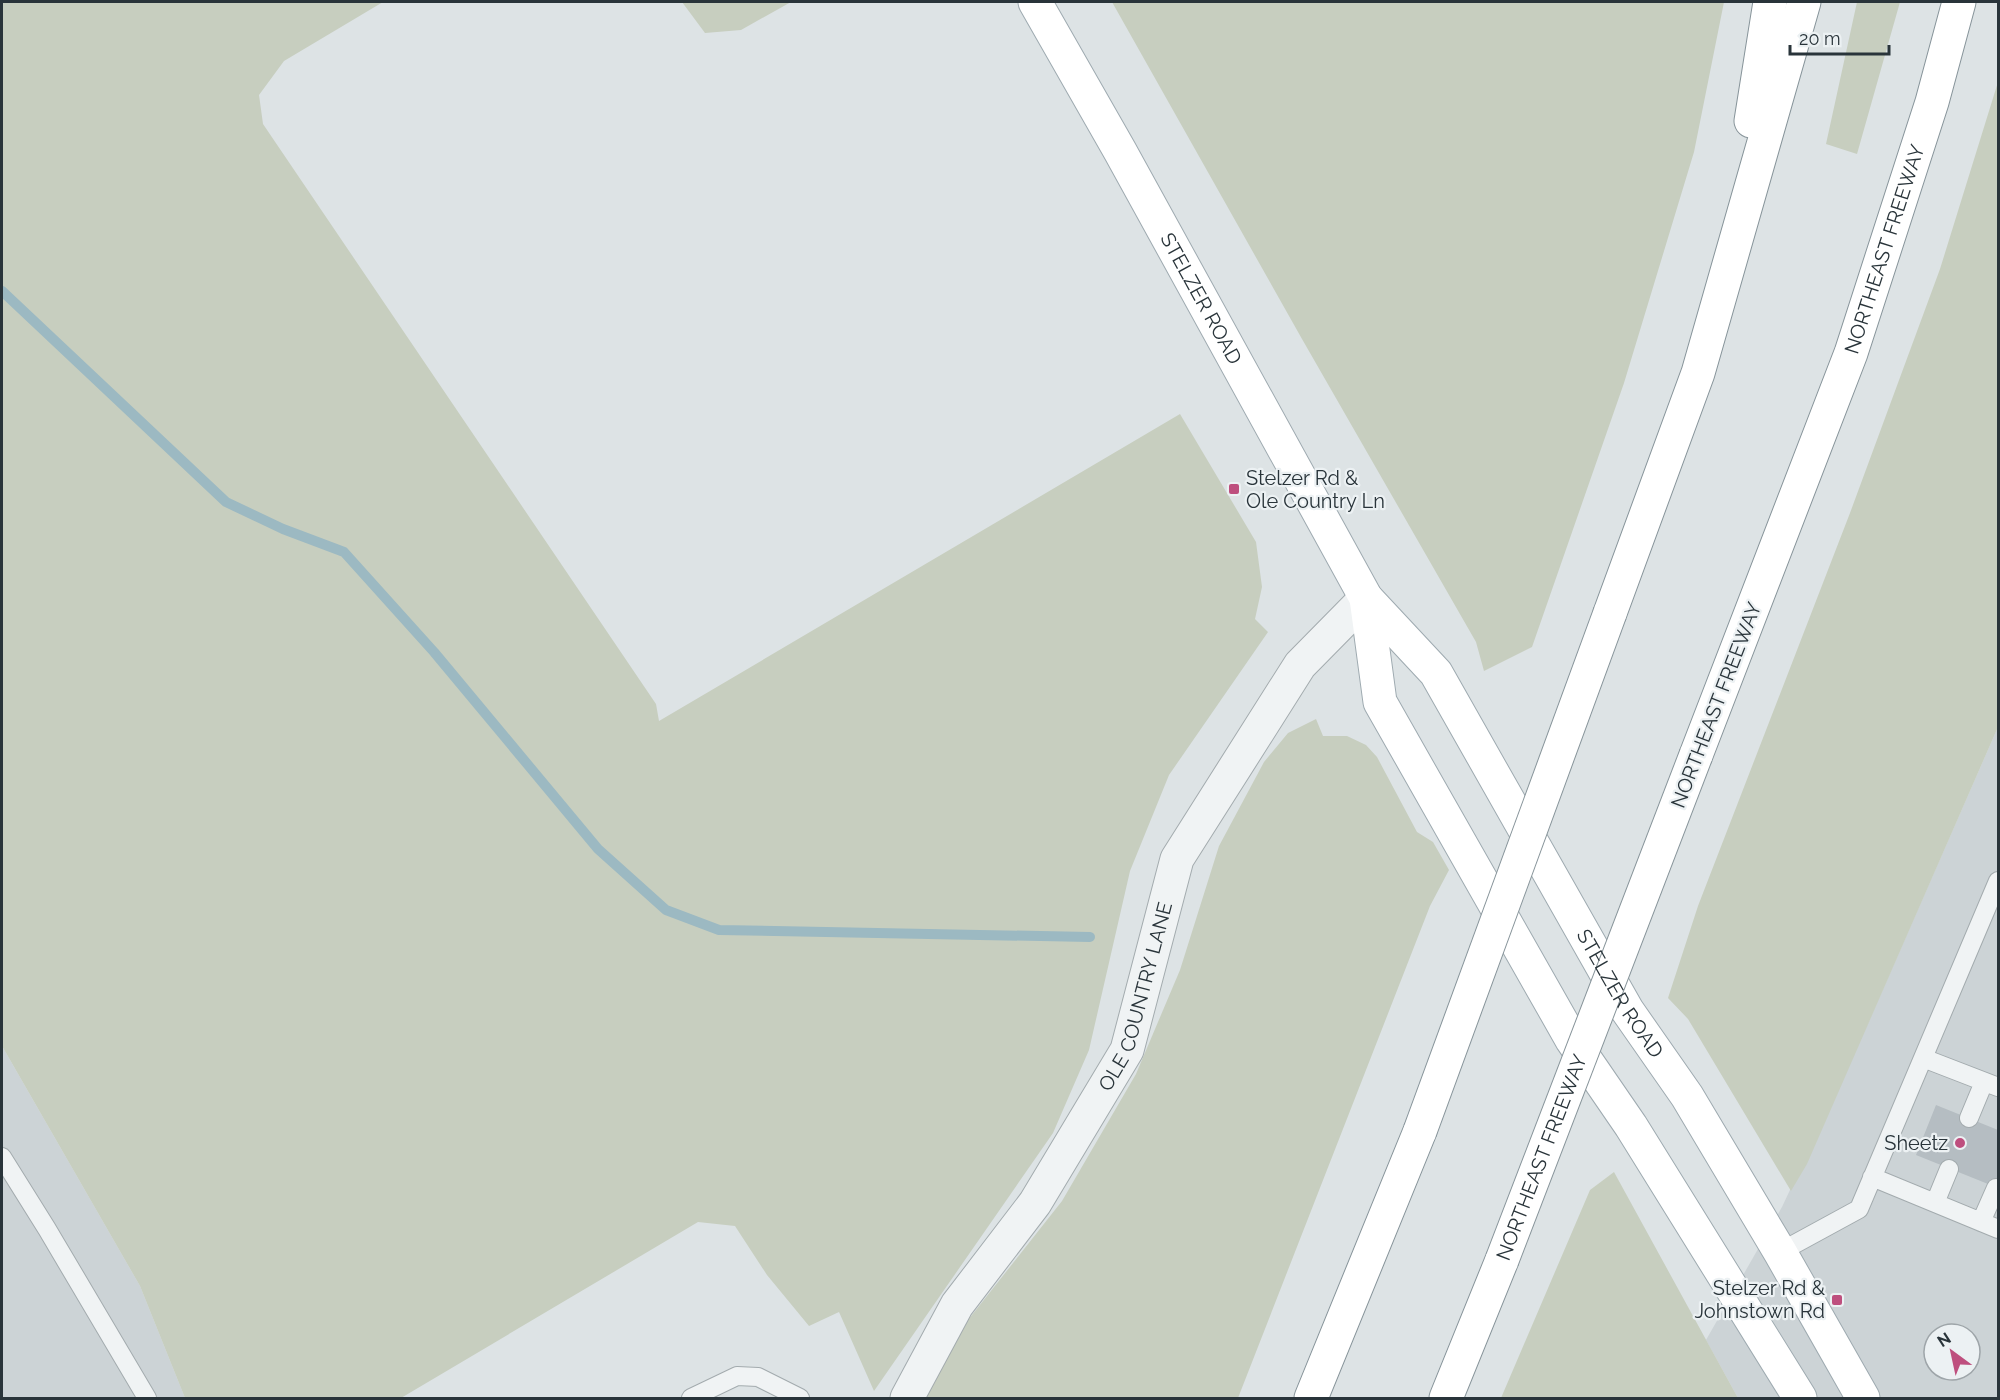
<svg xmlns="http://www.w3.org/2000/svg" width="2000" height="1400" viewBox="0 0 2000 1400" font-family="Raleway,sans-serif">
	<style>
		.built { fill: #ccd3d6; fill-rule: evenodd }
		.green { fill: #c7cebf }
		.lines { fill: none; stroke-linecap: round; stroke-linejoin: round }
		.stream { stroke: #9cb9c2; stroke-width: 10 }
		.building { fill: #b5bdc2 }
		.service-casing { stroke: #a3abae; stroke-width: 20 }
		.minor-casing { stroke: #a3abae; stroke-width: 35 }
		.primary-casing { stroke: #9eaab0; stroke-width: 35 }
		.motorway-casing { stroke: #87949a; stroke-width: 35 }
		.service { stroke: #f0f3f4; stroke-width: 18 }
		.minor { stroke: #f0f3f4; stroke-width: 33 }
		.primary { stroke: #fff; stroke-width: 33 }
		.motorway { stroke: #fff; stroke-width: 33 }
		.motorway-bridge-casing { stroke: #87949a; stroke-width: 35; stroke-linecap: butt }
		.motorway-bridge { stroke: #fff; stroke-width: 33 }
		.poi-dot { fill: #be4f7e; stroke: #ecf1f3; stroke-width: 2 }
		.labels { text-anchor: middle; stroke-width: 4.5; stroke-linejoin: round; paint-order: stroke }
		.street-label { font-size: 20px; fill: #29343a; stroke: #ecf1f3 }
		.poi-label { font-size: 20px; fill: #29343a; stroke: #ecf1f3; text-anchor: end }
	</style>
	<rect width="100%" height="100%" fill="#dde3e5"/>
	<path class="built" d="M1998,727V1398H1738L1706,1340L1782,1207L1869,1021ZM1934,1334H1970V1370H1934Z
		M2,1046L140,1286L185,1398H2Z"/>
	<path class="green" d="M2,2H383L284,61L259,95L263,124L656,704L659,721L1180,414L1256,542L1262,587L1255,619L1268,632L1169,775L1130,871L1089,1050L1053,1133L874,1391L839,1312L809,1326L767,1275L735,1226L698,1222L401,1398H185L140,1286L2,1046Z
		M682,2H791L741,30L705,33Z
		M1112,2H1724L1694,152L1624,383L1532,647L1484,671L1476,642L1302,339Z
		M1857,2H1900L1857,154L1826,144Z
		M1998,82V727L1807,1164L1791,1191L1688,1019L1668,998L1698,906L1850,513L1940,269Z
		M1316,719L1323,736H1347L1366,745L1377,757L1417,832L1433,842L1449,870L1430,906L1238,1398H924L968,1320L1062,1201L1136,1074L1180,970L1219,846L1264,762L1288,733Z
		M1614,1172L1738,1398H1501L1590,1190Z"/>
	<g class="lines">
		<path class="stream" d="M2,291L226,502L283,529L344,552L434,652L598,849L666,910L719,930L1090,937"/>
	</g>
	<path class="building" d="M1936,1105L1998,1130V1188L1916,1155Z"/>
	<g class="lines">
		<defs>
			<path id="service" d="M1923,1058L1998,1087
				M1969,1118L1984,1082
				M2,1157L47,1229L147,1398
				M1872,1177L1998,1229
				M1935,1203L1949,1169
				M1981,1222L1996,1188
				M1780,1252L1859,1209L1998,881
				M691,1398L737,1376L758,1377L800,1398"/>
			<g id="minor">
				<path id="s1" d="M907,1398L957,1305L1035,1203L1127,1050L1177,859L1300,665L1366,598"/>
			</g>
			<g id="primary">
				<path id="s2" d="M1035,2L1120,151L1366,598L1436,673L1627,1010L1687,1096L1780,1252L1863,1398"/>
				<path d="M1366,598L1380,702L1572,1040L1631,1126L1800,1398"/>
			</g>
			<g id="motorway">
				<path d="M1751,121L1770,2"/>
				<path d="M1610,613L1698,373L1804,2"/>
				<path id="s3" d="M1696,755L1851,353L1932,102L1959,2"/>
				<path d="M1311,1398L1420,1131"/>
				<path d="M1446,1398L1502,1260"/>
			</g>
		</defs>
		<use href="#service" class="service-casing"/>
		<use href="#minor" class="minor-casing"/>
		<use href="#primary" class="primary-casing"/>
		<use href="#motorway" class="motorway-casing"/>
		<use href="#service" class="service"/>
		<use href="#minor" class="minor"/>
		<use href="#primary" class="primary"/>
		<use href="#motorway" class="motorway"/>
		<defs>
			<g id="motorway-bridge">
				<path d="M1420,1131L1610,613"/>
				<path id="s4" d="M1502,1260L1696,755"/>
			</g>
		</defs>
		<use href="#motorway-bridge" class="motorway-bridge-casing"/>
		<use href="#motorway-bridge" class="motorway-bridge"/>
	</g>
	<g class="poi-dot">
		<rect x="1228" y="483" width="12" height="12" rx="3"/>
		<circle cx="1960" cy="1143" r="6"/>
		<rect x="1831" y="1294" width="12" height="12" rx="3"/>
	</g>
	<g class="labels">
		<g class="street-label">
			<text dy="7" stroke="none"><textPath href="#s3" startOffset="540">NORTHEAST FREEWAY</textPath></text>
			<text dy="7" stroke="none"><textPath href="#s2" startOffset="340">STELZER ROAD</textPath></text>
			<text transform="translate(1716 705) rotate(-69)" y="7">NORTHEAST FREEWAY</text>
			<text dy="7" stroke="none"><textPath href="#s2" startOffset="1154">STELZER ROAD</textPath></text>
			<text dy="7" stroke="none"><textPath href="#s1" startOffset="466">OLE COUNTRY LANE</textPath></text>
			<text dy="7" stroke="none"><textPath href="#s4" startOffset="110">NORTHEAST FREEWAY</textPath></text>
		</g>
		<g class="poi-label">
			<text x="1246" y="485" text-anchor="start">Stelzer Rd &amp;<tspan x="1246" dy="23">Ole Country Ln</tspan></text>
			<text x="1948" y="1150">Sheetz</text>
			<text x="1825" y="1295">Stelzer Rd &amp;<tspan x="1825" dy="23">Johnstown Rd</tspan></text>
		</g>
	</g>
	<rect width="2000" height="1400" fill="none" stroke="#29343a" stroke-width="6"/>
	<g transform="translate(1952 1352) rotate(327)"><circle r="28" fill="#ecf1f3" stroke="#9ea5a9" stroke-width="1.5"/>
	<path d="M0-4.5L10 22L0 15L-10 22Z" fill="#be4f7e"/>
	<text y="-9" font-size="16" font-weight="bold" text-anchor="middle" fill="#29343a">N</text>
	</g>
	<path d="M1790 45v9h99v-9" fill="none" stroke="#29343a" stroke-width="3"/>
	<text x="1799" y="45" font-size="18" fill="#29343a" stroke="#ecf1f3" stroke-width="4.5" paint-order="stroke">20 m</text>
</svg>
